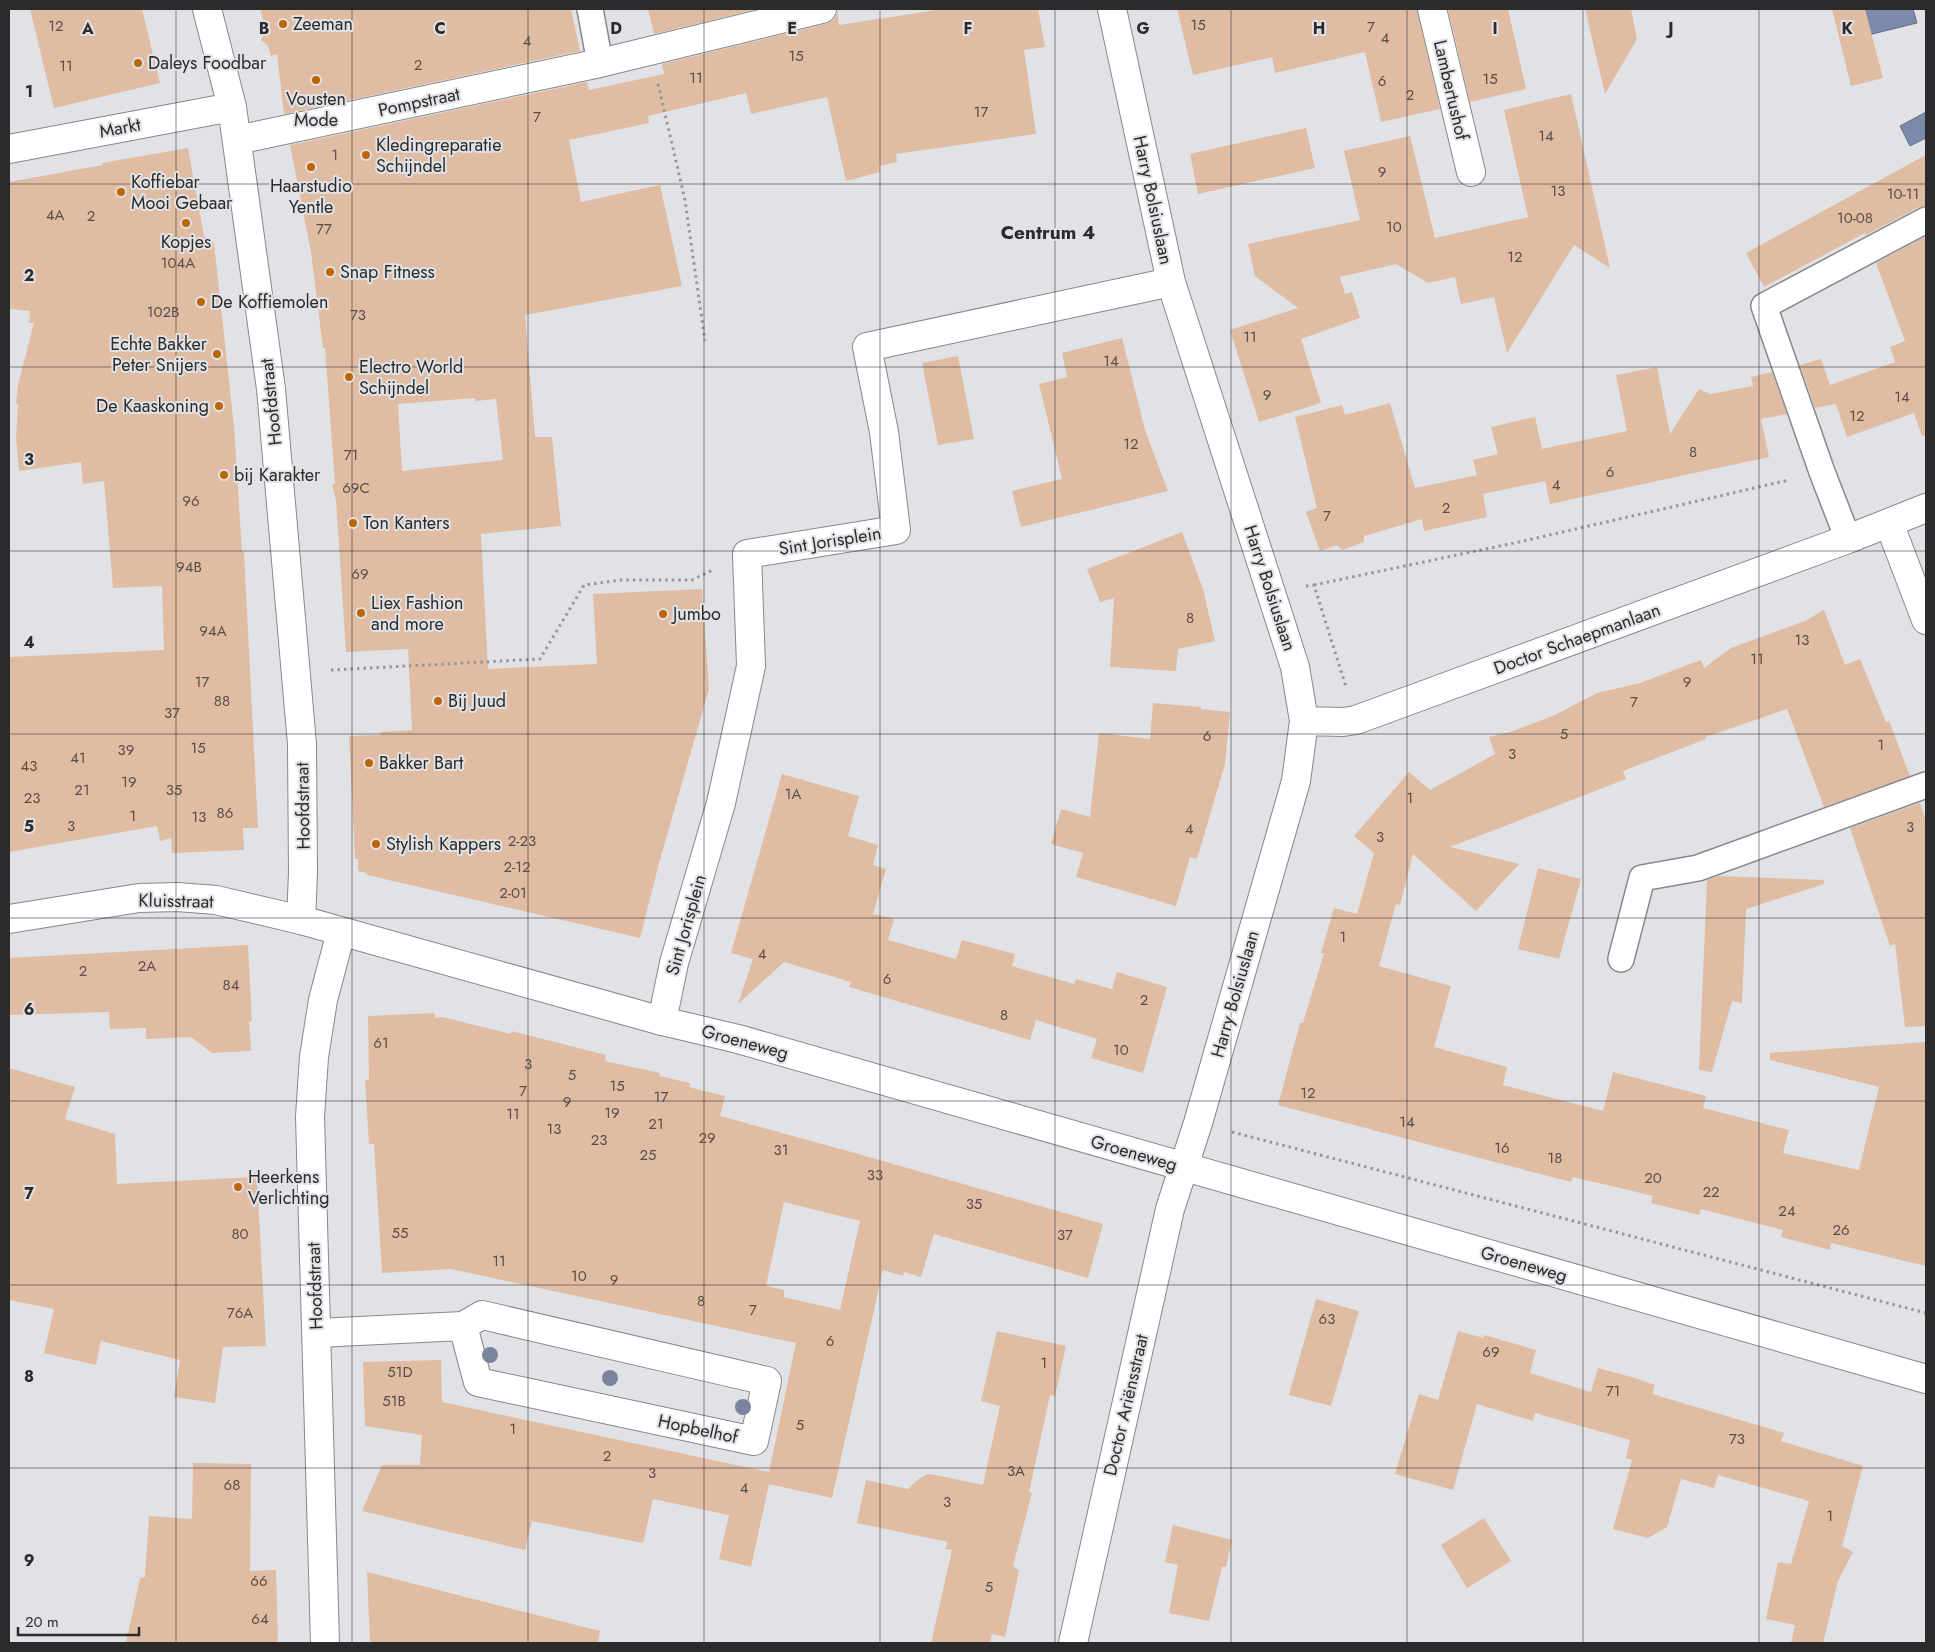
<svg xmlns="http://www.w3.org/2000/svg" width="1935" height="1652" viewBox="0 0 1935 1652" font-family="Jost,sans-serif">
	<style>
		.water { fill: #7b8aac; stroke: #636e86 }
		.building { fill: #e0bca3; fill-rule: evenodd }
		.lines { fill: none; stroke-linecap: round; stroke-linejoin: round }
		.lane-casing { stroke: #87888b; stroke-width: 28 }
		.street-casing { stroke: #87888b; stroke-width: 30 }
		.secondary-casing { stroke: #87888b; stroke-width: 30 }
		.path { stroke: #97979a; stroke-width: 3; stroke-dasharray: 2.5 4; stroke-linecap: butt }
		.lane { stroke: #fff; stroke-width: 25 }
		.street { stroke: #fff; stroke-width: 28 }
		.secondary { stroke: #fff; stroke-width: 28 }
		.tree { fill: #7a849f }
		.grid { fill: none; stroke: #2b2b2c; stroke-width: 1; stroke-opacity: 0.55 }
		.poi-dot { fill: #be6403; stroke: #e1e2e5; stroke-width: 2 }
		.labels { text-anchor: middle; stroke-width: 4; stroke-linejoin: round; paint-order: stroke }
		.number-label { font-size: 15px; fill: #584f4a }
		.poi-label { font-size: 18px; fill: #2b2b2c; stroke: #e1e2e5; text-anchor: start }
		.street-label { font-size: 18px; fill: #2b2b2c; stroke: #e1e2e5 }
		.neighbourhood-label { font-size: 19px; font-weight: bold; fill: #2b2b2c; stroke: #e1e2e5 }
		.grid-label { font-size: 16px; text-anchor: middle; font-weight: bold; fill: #2b2b2c; stroke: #e1e2e5; stroke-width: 4; stroke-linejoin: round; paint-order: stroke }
	</style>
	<rect width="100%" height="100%" fill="#e1e2e5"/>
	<path class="water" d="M1845,9H1913L1917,23L1852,39Z
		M1926,112V138L1910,146L1900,126Z"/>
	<path class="building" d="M30,9H142L160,83L54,108Z
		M260,9H571L580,51L284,114L277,54L271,56L268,46L261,40L266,31Z
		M648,9H757L654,34Z
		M837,9L839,25L943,9H1038L1045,47L1024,50L1036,134L896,154L897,162L879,166L880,172L846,181L827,97L751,114L746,93L648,116L649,123L569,140L581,202L660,185L682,286L525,315L535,437H552L561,526L481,534L488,669L597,664L593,594L702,589L709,689L659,863L640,938L367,875V873L358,871V859H355L349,736L381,735L380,732L412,730L408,649L346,652L336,501L332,484H335L325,348H323L311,252L290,145L587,82L589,90L664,74L662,64L826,24L833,20L837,14ZM475,398V401L496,399L503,460L402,471L398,404Z
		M1177,9H1417L1440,109L1381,122L1365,52L1275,73L1272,57L1193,75Z
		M1448,9H1508L1526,89L1470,102Z
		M1585,9H1631L1637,39L1605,94Z
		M1832,9H1865L1883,78L1851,86Z
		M1571,94L1610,268L1574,245L1507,353L1494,297L1461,304L1455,277L1428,283L1396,264L1340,277L1345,294L1352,292L1360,318L1301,339L1321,403L1259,422L1230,330L1298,308L1255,276L1248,244L1360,220L1344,151L1410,136L1435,238L1528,217L1504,110Z
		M1306,128L1315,168L1198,194L1190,154Z
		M188,148L204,236L214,243L234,427L242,552H244L258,828H243L244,850L172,853L171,838L160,841L157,826L9,852V657L164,650L162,586L113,588L104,481L83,484L81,462L19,471L16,439L18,404L16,403L18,385L34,323H29L30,311L9,309V182L103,165L102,163Z
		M1926,155V206L1919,207L1866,235L1865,233L1764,287L1746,253Z
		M1926,236V435L1922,436L1914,413L1847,437L1836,404L1815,408L1800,365L1821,359L1830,385L1895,362L1890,347L1905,341L1876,263Z
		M1122,338L1145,430L1168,491L1021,527L1012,491L1062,479L1039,384L1067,377L1062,353Z
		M958,356L974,439L938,445L922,363Z
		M1657,367L1670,434L1699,389L1710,394L1753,386L1751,377L1772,372L1787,414L1761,419L1769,457L1550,504L1545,481L1483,494L1487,517L1424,531L1422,519L1364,536V542L1342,550L1337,545L1320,551L1306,512L1317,508L1295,417L1342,405L1345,415L1390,403L1415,488L1477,475L1473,460L1498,454L1491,427L1535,417L1542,449L1627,431L1616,375Z
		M1182,532L1203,589L1215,641L1178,649L1176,671L1110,667L1114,598L1100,602L1087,569Z
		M1824,610L1845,665L1860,659L1886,722L1889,721L1910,776L1824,807L1787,709L1705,737L1706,739L1623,771L1626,779L1450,847L1519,864L1476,911L1413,854L1400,905L1396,904L1379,966L1451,986L1434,1047L1507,1067L1503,1085L1603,1111L1613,1072L1706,1096L1703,1108L1789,1130L1783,1153L1859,1170L1879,1087L1770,1060V1053L1926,1042V1266L1831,1243L1830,1250L1781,1237L1783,1230L1701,1209L1699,1215L1651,1203L1653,1196L1573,1177L1571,1182L1278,1105L1300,1023H1303L1324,953H1321L1334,908L1357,914L1374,853L1354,836L1409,772L1430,790L1495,754L1489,737L1513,731L1555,715L1597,693L1640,683L1701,660L1704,668L1731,648L1805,621Z
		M1153,703L1201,707V709L1230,712L1225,764L1197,859L1190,857L1176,906L1076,877L1083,853L1051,844L1061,809L1090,817L1099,733L1150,739Z
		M782,774L859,796L848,836L878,845L873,865L886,869L873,914L894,919L888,940L956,959L962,940L1015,954L1012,966L1074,984L1076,979L1112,989L1117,972L1167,987L1143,1073L1091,1058L1097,1039L1036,1020L1030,1040L849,987L851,982L784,962L738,1004L753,959L731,953Z
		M1920,803L1926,821V1026L1905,1027L1895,944L1890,946L1850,828Z
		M1538,868L1581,879L1559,959L1518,949Z
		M1718,876L1824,880V884L1746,909L1742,1003L1732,1001L1712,1072L1699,1070L1707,880Z
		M248,945L252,1021L249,1022L251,1051L212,1053L191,1037L146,1039V1028L110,1029L109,1012L9,1015V958Z
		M434,1013L435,1018L442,1017L511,1034V1031L606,1055L605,1061L660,1073L659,1076L690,1083L689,1087L725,1096L720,1116L855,1153L1103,1224L1088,1278L934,1234L921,1277L904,1272L903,1276L883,1270L832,1498L769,1484L751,1567L719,1559L729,1515L653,1499L643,1543L532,1521L525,1550L362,1511L382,1465H420L422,1435L365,1426L363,1362L441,1360L442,1402L769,1472L796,1343L451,1269L382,1273L374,1144H369L365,1080H369L368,1016ZM784,1202L860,1221L840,1310L784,1297V1290L766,1286Z
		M9,1068L75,1087L65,1119L115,1134L117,1184L257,1177L266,1346L223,1347L215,1403L174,1397L180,1360L101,1341L96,1365L44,1353L54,1309L9,1300Z
		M1316,1299L1359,1311L1331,1406L1289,1395Z
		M997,1331L1066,1346L1055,1396L1050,1395L1029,1492L1032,1493L1013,1566L1019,1571L1005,1637L992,1634L990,1643H931L952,1550L945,1549L948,1542L857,1523L866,1480L908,1489L920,1478L928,1474L936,1475L983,1485L1000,1406L981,1401Z
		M1458,1331L1484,1338V1335L1536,1350L1530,1373L1591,1392L1598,1368L1635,1378L1655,1385L1652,1394L1784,1433L1781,1441L1863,1466L1842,1546L1853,1552L1838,1581L1823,1643H1791L1795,1625L1766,1619L1778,1562L1791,1564L1809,1501L1718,1475L1714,1488L1681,1479L1667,1527L1648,1538L1613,1529L1632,1460L1626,1458L1630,1440L1535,1413L1533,1421L1477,1404L1453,1490L1395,1474L1419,1394L1438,1400Z
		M193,1463L251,1464L250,1571L276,1570L278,1643H126L140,1578L145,1577L149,1516L192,1519Z
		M1484,1518L1511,1561L1467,1588L1441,1545Z
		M1173,1525L1232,1540L1226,1567H1222L1209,1621L1169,1613L1178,1565L1165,1562Z
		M367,1572L600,1631L598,1643H370Z"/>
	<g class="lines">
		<defs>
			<path id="lane" d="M590,9L600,63
				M1848,539L1822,472L1764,306L1926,220
				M1621,959L1642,878L1698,868L1926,785"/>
			<path id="street" d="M207,9L232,107L271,389L302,744L303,873L301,920
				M1432,9L1471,172
				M237,140L600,63L822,9
				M9,149L232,107
				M1889,523L1926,620
				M1304,721L1343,722L1356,720L1848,539L1926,508
				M662,1021L674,963L721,803L751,666L747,554L896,530L884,432L867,347L1171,282
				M317,1333L463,1326L482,1315L767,1381L754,1441L478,1382L463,1326
				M1073,1643L1170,1209L1198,1123L1296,781L1304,721L1295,667L1171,282L1112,9"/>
			<path id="secondary" d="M9,919L139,898L177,897L216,900L301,920L662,1021L738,1039L1926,1379
				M325,1643L310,1117L314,1057L323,1000L341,932"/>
		</defs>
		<use href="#lane" class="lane-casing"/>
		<use href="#street" class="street-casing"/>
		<use href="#secondary" class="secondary-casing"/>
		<path class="path" d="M658,84L685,200L705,341
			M1314,585L1519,542L1789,480
			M1306,586L1314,585L1346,687
			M331,670L540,659L584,585L621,580H692L713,570
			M1232,1132L1926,1313"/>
		<use href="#lane" class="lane"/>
		<use href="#street" class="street"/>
		<use href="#secondary" class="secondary"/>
	</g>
	<g class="tree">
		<circle cx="490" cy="1355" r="8"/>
		<circle cx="610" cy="1378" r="8"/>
		<circle cx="743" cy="1407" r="8"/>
	</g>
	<path class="grid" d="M176,9V1643M352,9V1643M528,9V1643M704,9V1643M880,9V1643M1055,9V1643M1231,9V1643M1407,9V1643M1583,9V1643M1759,9V1643M9,184H1926M9,367H1926M9,551H1926M9,734H1926M9,918H1926M9,1101H1926M9,1285H1926M9,1468H1926"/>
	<g class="poi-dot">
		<circle cx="283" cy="24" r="5"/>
		<circle cx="138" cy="63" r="5"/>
		<circle cx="316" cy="80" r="5"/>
		<circle cx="366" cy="155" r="5"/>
		<circle cx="311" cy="167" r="5"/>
		<circle cx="121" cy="192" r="5"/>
		<circle cx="186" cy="223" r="5"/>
		<circle cx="330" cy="272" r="5"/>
		<circle cx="201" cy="302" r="5"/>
		<circle cx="217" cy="354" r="5"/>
		<circle cx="349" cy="377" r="5"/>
		<circle cx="219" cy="406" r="5"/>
		<circle cx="224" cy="475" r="5"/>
		<circle cx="353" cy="523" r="5"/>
		<circle cx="361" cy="613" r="5"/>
		<circle cx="663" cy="614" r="5"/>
		<circle cx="438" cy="701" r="5"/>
		<circle cx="369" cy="763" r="5"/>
		<circle cx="376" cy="844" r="5"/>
		<circle cx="238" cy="1187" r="5"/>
	</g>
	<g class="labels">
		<g class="number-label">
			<text x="1198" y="30">15</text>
			<text x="56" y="31">12</text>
			<text x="1371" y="32">7</text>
			<text x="1385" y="43">4</text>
			<text x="527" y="46">4</text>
			<text x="796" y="61">15</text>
			<text x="418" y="70">2</text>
			<text x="66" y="71">11</text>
			<text x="696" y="83">11</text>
			<text x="1490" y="84">15</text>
			<text x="1382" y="86">6</text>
			<text x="1410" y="100">2</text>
			<text x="981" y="117">17</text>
			<text x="537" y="122">7</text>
			<text x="1546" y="141">14</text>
			<text x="335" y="160">1</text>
			<text x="1382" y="177">9</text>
			<text x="1558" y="196">13</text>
			<text x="1903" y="199">10-11</text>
			<text x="55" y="220">4A</text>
			<text x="91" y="221">2</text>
			<text x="1855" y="223">10-08</text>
			<text x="1394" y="232">10</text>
			<text x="324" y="234">77</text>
			<text x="1515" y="262">12</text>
			<text x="178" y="268">104A</text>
			<text x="163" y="317">102B</text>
			<text x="358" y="320">73</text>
			<text x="1250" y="342">11</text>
			<text x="1111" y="366">14</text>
			<text x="1267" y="400">9</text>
			<text x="1902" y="402">14</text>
			<text x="1857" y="421">12</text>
			<text x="1131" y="449">12</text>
			<text x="1693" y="457">8</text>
			<text x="351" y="460">71</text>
			<text x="1610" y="477">6</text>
			<text x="1556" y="490">4</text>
			<text x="356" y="493">69C</text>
			<text x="191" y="506">96</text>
			<text x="1446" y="513">2</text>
			<text x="1327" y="521">7</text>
			<text x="189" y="572">94B</text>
			<text x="360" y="579">69</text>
			<text x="1190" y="623">8</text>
			<text x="213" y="636">94A</text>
			<text x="1802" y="645">13</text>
			<text x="1757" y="664">11</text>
			<text x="202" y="687">17</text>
			<text x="1687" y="687">9</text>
			<text x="222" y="706">88</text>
			<text x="1634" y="707">7</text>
			<text x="172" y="718">37</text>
			<text x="1564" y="739">5</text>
			<text x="1207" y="741">6</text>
			<text x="1881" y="750">1</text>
			<text x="198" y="753">15</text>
			<text x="126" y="755">39</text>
			<text x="1512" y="759">3</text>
			<text x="78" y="763">41</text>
			<text x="29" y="771">43</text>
			<text x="129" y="787">19</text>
			<text x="82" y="795">21</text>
			<text x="174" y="795">35</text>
			<text x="793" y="799">1A</text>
			<text x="32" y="803">23</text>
			<text x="1410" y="803">1</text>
			<text x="225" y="818">86</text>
			<text x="133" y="821">1</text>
			<text x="199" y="822">13</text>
			<text x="71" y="831">3</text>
			<text x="1910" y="832">3</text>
			<text x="1189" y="834">4</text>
			<text x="1380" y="842">3</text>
			<text x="522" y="846">2-23</text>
			<text x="517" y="872">2-12</text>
			<text x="513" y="898">2-01</text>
			<text x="1343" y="942">1</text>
			<text x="762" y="959">4</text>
			<text x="147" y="971">2A</text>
			<text x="83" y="976">2</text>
			<text x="887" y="984">6</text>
			<text x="231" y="990">84</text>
			<text x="1144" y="1005">2</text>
			<text x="1004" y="1020">8</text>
			<text x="381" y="1048">61</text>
			<text x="1121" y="1055">10</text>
			<text x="528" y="1069">3</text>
			<text x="572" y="1080">5</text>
			<text x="617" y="1091">15</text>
			<text x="523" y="1096">7</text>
			<text x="1308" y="1098">12</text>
			<text x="661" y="1102">17</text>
			<text x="567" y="1107">9</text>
			<text x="612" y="1118">19</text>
			<text x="513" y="1119">11</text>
			<text x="1407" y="1127">14</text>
			<text x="656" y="1129">21</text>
			<text x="554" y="1134">13</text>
			<text x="707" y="1143">29</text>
			<text x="599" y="1145">23</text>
			<text x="1502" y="1153">16</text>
			<text x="781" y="1155">31</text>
			<text x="648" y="1160">25</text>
			<text x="1555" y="1163">18</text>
			<text x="875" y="1180">33</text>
			<text x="1653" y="1183">20</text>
			<text x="1711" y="1197">22</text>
			<text x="974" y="1209">35</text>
			<text x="1787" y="1216">24</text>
			<text x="1841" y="1235">26</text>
			<text x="400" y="1238">55</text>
			<text x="240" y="1239">80</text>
			<text x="1065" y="1240">37</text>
			<text x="499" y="1266">11</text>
			<text x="579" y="1281">10</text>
			<text x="614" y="1285">9</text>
			<text x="701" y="1306">8</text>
			<text x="753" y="1315">7</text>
			<text x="240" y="1318">76A</text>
			<text x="1327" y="1324">63</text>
			<text x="830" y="1346">6</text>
			<text x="1491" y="1357">69</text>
			<text x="1044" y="1368">1</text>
			<text x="400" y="1377">51D</text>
			<text x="1613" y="1396">71</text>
			<text x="394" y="1406">51B</text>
			<text x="800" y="1430">5</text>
			<text x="513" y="1434">1</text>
			<text x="1737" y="1444">73</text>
			<text x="607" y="1461">2</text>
			<text x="1016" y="1476">3A</text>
			<text x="652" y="1478">3</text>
			<text x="232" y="1490">68</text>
			<text x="744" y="1493">4</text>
			<text x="947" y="1507">3</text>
			<text x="1830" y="1521">1</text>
			<text x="259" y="1586">66</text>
			<text x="989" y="1592">5</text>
			<text x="260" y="1624">64</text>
		</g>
		<g class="poi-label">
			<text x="293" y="30">Zeeman</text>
			<text x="148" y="69">Daleys Foodbar</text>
			<text x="316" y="105" text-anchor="middle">Vousten<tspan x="316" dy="21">Mode</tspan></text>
			<text x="376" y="151">Kledingreparatie<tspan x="376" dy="21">Schijndel</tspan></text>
			<text x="131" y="188">Koffiebar<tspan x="131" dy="21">Mooi Gebaar</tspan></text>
			<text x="311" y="192" text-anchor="middle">Haarstudio<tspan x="311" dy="21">Yentle</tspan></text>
			<text x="186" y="248" text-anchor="middle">Kopjes</text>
			<text x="340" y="278">Snap Fitness</text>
			<text x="211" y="308">De Koffiemolen</text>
			<text x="207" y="350" text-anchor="end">Echte Bakker<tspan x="207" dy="21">Peter Snijers</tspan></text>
			<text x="359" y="373">Electro World<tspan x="359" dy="21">Schijndel</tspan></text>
			<text x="209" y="412" text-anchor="end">De Kaaskoning</text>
			<text x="234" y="481">bij Karakter</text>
			<text x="363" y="529">Ton Kanters</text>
			<text x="371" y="609">Liex Fashion<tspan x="371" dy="21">and more</tspan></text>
			<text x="673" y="620">Jumbo</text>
			<text x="448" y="707">Bij Juud</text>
			<text x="379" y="769">Bakker Bart</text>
			<text x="386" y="850">Stylish Kappers</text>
			<text x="248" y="1183">Heerkens<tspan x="248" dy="21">Verlichting</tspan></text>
		</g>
		<g class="street-label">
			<text transform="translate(1451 90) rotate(77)" y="6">Lambertushof</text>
			<text transform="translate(419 102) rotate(-12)" y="6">Pompstraat</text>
			<text transform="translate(120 128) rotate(-11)" y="6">Markt</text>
			<text transform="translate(1153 200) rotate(78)" y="6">Harry Bolsiuslaan</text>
			<text transform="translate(271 402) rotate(-96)" y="6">Hoofdstraat</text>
			<text transform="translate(830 541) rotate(-9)" y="6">Sint Jorisplein</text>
			<text transform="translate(1270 588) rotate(72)" y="6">Harry Bolsiuslaan</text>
			<text transform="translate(1577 639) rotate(-20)" y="6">Doctor Schaepmanlaan</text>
			<text transform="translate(303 806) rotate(-91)" y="6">Hoofdstraat</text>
			<text transform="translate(176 901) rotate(1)" y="6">Kluisstraat</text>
			<text transform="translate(686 925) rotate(-74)" y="6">Sint Jorisplein</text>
			<text transform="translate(1235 994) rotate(-74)" y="6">Harry Bolsiuslaan</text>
			<text transform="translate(745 1042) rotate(15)" y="6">Groeneweg</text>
			<text transform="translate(1134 1153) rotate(16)" y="6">Groeneweg</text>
			<text transform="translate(1524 1264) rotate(16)" y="6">Groeneweg</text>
			<text transform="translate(315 1286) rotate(-92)" y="6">Hoofdstraat</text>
			<text transform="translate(1126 1405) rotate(-77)" y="6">Doctor Ariënsstraat</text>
			<text transform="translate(698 1429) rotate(12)" y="6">Hopbelhof</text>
		</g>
		<g class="neighbourhood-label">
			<text x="1048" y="239">Centrum 4</text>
		</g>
	</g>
	<g class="grid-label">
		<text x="88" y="34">A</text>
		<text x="264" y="34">B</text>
		<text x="440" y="34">C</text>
		<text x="616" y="34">D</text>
		<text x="792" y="34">E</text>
		<text x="968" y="34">F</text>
		<text x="1143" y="34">G</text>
		<text x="1319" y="34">H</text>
		<text x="1495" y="34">I</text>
		<text x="1671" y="34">J</text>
		<text x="1847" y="34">K</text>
		<text x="29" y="97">1</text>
		<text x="29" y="281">2</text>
		<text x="29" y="465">3</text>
		<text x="29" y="648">4</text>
		<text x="29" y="832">5</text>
		<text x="29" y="1015">6</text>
		<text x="29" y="1199">7</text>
		<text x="29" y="1382">8</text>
		<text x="29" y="1566">9</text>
	</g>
	<rect width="1935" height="1652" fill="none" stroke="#2b2b2c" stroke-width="20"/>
	<path d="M18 1627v8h121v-8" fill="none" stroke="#2b2b2c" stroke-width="2.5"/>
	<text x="25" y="1627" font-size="15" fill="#2b2b2c" stroke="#e1e2e5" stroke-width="4" paint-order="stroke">20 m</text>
</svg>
